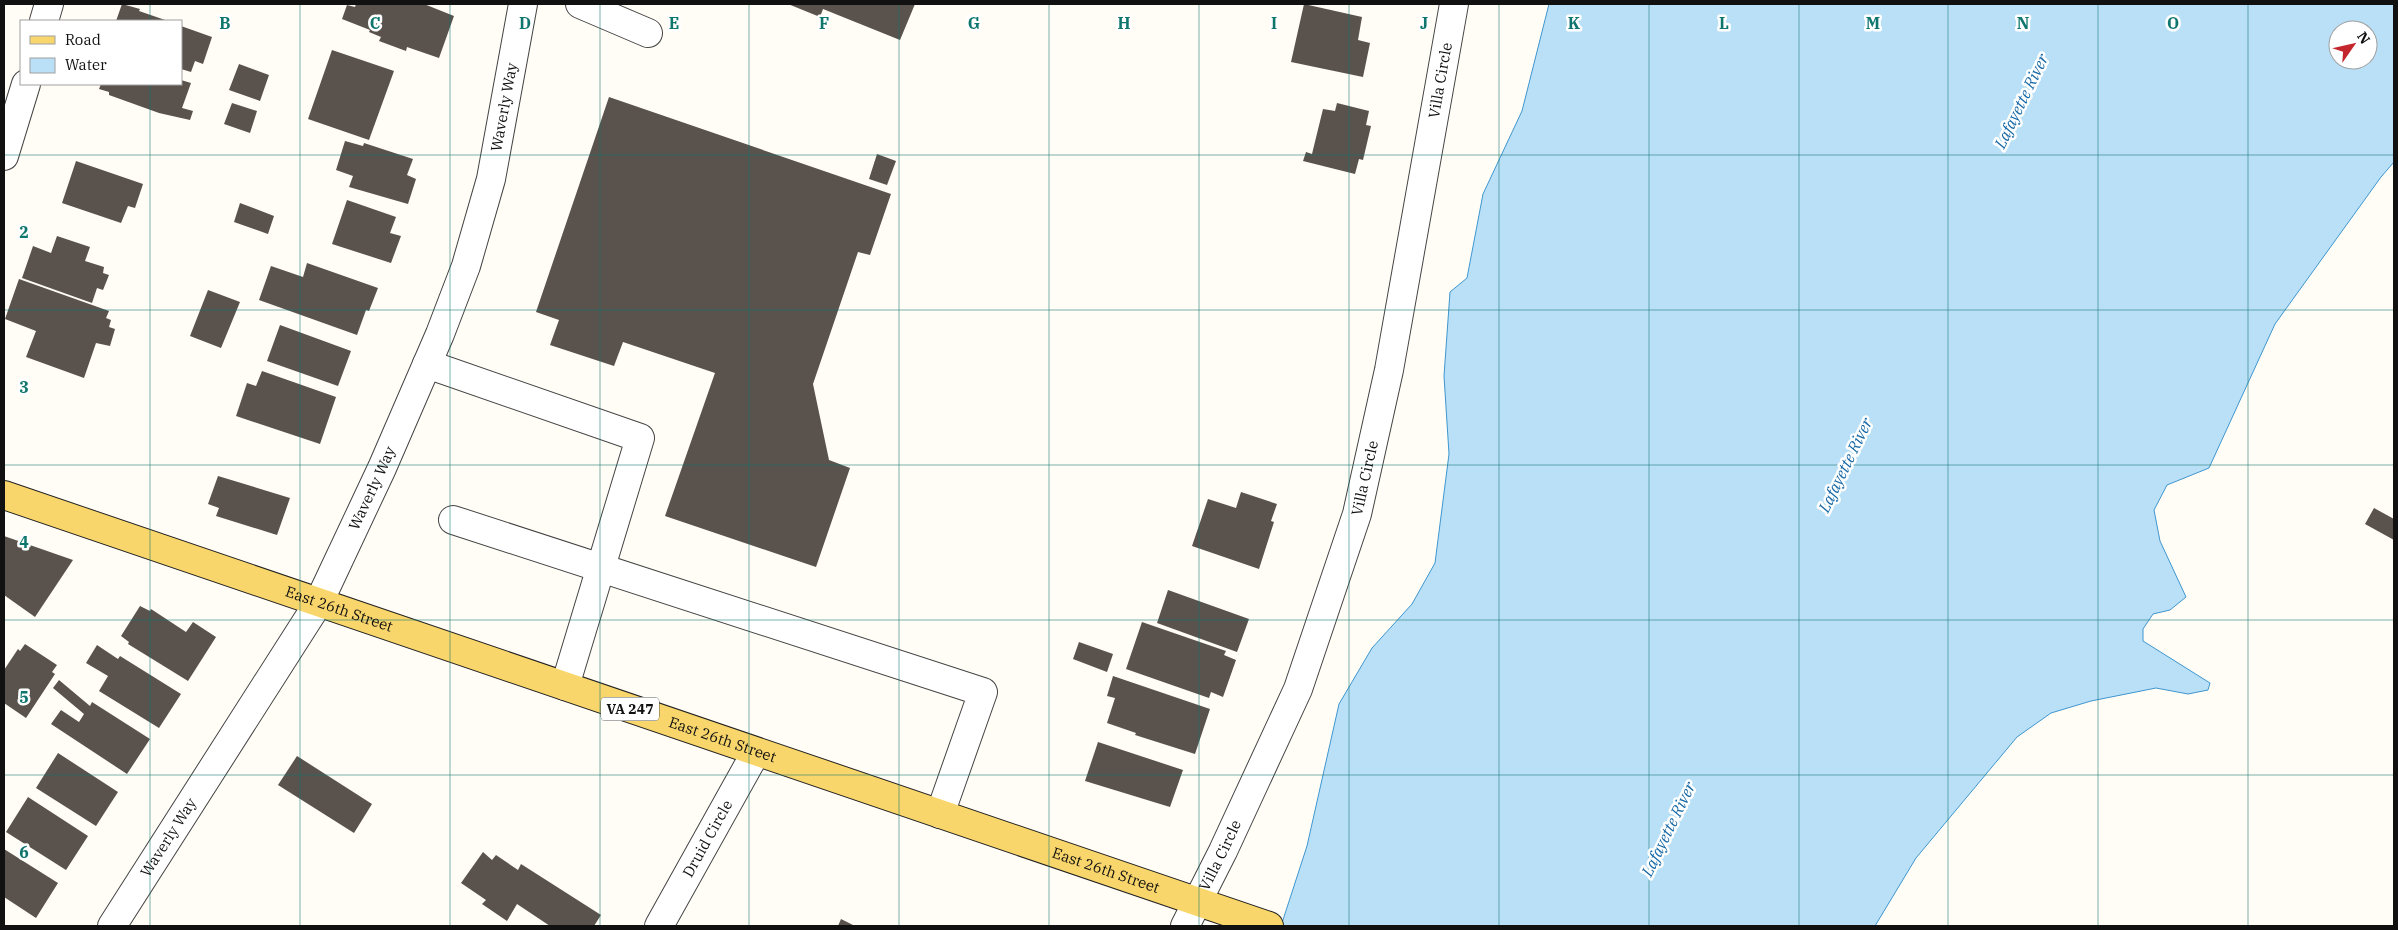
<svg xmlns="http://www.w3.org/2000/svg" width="2398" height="930" font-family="'IBM Plex Serif',serif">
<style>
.water{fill:#b9e0f7;stroke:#3f96cf;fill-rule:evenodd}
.building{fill:#5a524d}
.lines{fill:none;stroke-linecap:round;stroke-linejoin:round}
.minor-casing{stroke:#444;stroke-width:30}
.major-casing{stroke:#222;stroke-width:30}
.minor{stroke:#fff;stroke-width:28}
.major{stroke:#f9d66b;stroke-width:28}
.grid{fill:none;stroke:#0f766e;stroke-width:1;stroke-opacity:0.55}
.labels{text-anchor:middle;stroke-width:5;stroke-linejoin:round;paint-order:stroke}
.shield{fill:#fff;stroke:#585858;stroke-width:1}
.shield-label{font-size:14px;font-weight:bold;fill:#111}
.street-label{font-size:15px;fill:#111;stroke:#fff}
.water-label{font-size:16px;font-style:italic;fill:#1768a6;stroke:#fff}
.grid-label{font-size:16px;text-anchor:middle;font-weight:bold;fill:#0f766e;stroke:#fff;stroke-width:5;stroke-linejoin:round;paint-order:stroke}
</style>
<rect width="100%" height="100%" fill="#fffdf5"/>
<path class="water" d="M1549 4H2394V162L2381 177 2275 324 2209 468 2167 485 2154 510 2160 541 2186 597 2170 610 2153 614 2143 629V641L2210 683 2208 690 2188 694 2156 688 2091 701 2051 713 2017 737 1916 858 1875 926H1281L1307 846 1339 704 1372 648 1412 604 1435 563 1449 454 1444 376 1450 292 1467 278 1483 194 1522 111ZM2338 30H2368V60H2338Z"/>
<path class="building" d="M122 4 140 9 139 11 168 21H116Z
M356 4H424L454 16 439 58 407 47 406 51 379 41 381 37 369 32 370 30 342 19 347 5 355 7Z
M788 4H915L900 40 823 9 820 17Z
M1304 4 1362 17 1358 40 1370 43 1363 77 1291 62Z
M181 26 212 37 203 64 195 61 191 72 181 69Z
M332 50 394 71 369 140 308 119Z
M239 64 269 75 260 101 229 90Z
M181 80 191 83 182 108 193 111 190 120 159 113 109 95V92L99 89 101 84H181Z
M609 97 891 194 870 255 858 252 813 384 829 460 850 468 816 567 665 516 715 373 623 342 614 366 550 345 559 320 536 312Z
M232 103 257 111 250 133 224 124Z
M1337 103 1369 111 1366 125 1371 126 1363 160 1359 159 1355 174 1303 161 1306 152 1312 154 1323 109 1335 111Z
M345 141 363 146 364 143 413 159 407 175 416 179 408 204 349 187 353 176 336 170Z
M877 154 896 161 887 185 869 179Z
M76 161 143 184 135 208 128 206 121 223 62 203Z
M347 200 396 217 390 233 401 236 391 263 332 244Z
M240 203 274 216 268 234 234 222Z
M57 236 90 247 85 261 104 267 103 273 109 275 103 290 97 288 92 303 22 278 33 246 51 253Z
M307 263 378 288 369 311 366 310 357 335 259 300 271 266 303 277Z
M19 279 109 311 106 318 111 320 109 327 115 329 110 346 96 343 84 378 26 357 36 331 5 319Z
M208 290 240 302 221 348 190 336Z
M280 325 351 351 338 386 267 361Z
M262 371 336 397 320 444 236 416 247 383 256 386Z
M218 476 290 498 277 535 216 516 219 508 208 504Z
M1241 492 1277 504 1271 521 1274 522 1259 569 1192 546 1208 499 1236 508Z
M2374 508 2394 519V540L2365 524Z
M4 536 73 560 35 617 4 595Z
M1168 590 1249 619 1237 652 1157 623Z
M140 606 150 611 151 609 186 632 193 622 216 637 188 681 128 644 129 642 121 636Z
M1142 622 1226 651 1224 655 1236 660 1223 697 1211 692 1209 698 1126 669Z
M1079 642 1113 654 1107 672 1073 659Z
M25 644 57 665 52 672 55 674 26 718 4 703V670L18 649 20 651Z
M97 645 118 659 120 656 181 694 159 728 99 691 108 676 86 663Z
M1113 676 1210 709 1195 754 1135 735 1136 733 1107 723 1115 698 1107 696Z
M59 680 90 706 92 702 150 739 127 774 51 724 61 710 79 722 84 714 53 688Z
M1098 742 1183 770 1170 807 1085 781Z
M58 753 118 792 96 826 36 788Z
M297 756 372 804 354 833 278 785Z
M28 797 88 836 66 870 6 832Z
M4 849 58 883 36 918 4 897Z
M483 852 492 860 496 855 518 870 521 864 601 915 594 926H550L517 904 507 921 482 904 486 900 461 883Z
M841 919 855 926H838Z"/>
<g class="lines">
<g class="minor-casing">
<g id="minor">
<path d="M580 4 648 33"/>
<path d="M44 21 49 4"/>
<path d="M4 156 26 84"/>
<path d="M427 364 640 438 565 686"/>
<path d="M453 520 983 692 940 814"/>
<path id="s1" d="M112 926 319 602 382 468 440 334 466 266 491 179 523 4"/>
<path id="s2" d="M659 926 756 752"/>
<path id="s3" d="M1185 926 1223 851 1298 689 1357 514 1389 370 1454 4"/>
</g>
</g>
<g class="major-casing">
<g id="major">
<path id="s4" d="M4 495 1269 926"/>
</g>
</g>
<use href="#minor" class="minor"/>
<use href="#major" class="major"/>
</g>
<path class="grid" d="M150 4V21M300 4V926M450 4V926M600 4V926M749 4V926M899 4V926M1049 4V926M1199 4V926M1349 4V926M1499 4V926M1649 4V926M1799 4V926M1948 4V926M2098 4V926M2248 4V926M150 84V926M4 155H2394M4 310H2394M4 465H2394M4 620H2394M4 775H2394"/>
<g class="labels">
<rect class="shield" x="601" y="697.5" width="58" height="23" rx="4"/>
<g class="shield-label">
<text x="630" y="714">VA 247</text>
</g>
<g class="street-label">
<text dy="5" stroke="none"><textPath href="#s3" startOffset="889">Villa Circle</textPath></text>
<text dy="5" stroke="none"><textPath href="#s1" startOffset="915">Waverly Way</textPath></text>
<text dy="5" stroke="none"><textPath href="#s3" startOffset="484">Villa Circle</textPath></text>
<text dy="5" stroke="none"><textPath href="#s1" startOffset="510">Waverly Way</textPath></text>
<text dy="5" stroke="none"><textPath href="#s4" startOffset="354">East 26th Street</textPath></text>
<text dy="5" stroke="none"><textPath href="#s4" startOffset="759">East 26th Street</textPath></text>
<text dy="5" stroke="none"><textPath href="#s1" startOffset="105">Waverly Way</textPath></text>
<text dy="5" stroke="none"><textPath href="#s2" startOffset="100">Druid Circle</textPath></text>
<text dy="5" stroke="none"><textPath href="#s3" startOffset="79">Villa Circle</textPath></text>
<text dy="5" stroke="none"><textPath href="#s4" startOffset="1164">East 26th Street</textPath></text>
</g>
<g class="water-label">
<text transform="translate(2021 101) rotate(-64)" y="6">Lafayette River</text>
<text transform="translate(1845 465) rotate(-64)" y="6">Lafayette River</text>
<text transform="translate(1668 829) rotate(-64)" y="6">Lafayette River</text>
</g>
</g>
<g class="grid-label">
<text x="225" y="29">B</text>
<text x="375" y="29">C</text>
<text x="525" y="29">D</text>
<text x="674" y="29">E</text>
<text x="824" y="29">F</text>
<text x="974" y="29">G</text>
<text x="1124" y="29">H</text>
<text x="1274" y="29">I</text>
<text x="1424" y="29">J</text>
<text x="1574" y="29">K</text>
<text x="1724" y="29">L</text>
<text x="1873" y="29">M</text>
<text x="2023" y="29">N</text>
<text x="2173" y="29">O</text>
<text x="24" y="238">2</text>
<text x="24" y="393">3</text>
<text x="24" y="548">4</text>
<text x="24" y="703">5</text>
<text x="24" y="858">6</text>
</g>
<rect width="2398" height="930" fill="none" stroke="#111111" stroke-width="10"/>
<rect x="20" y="20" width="162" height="65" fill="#ffffff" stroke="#a0a0a0"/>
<rect x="30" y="36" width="25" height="8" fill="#f9d66b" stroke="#a0a0a0"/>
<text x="65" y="45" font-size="15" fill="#111111">Road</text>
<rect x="30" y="58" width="25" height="15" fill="#b9e0f7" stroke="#a0a0a0"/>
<text x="65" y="70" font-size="15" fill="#111111">Water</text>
<g transform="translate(2353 45) rotate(56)"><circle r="24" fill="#ffffff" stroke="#a0a0a0"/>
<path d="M0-4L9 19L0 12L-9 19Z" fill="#c4262e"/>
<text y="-8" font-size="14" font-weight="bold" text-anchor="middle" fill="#111111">N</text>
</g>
</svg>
